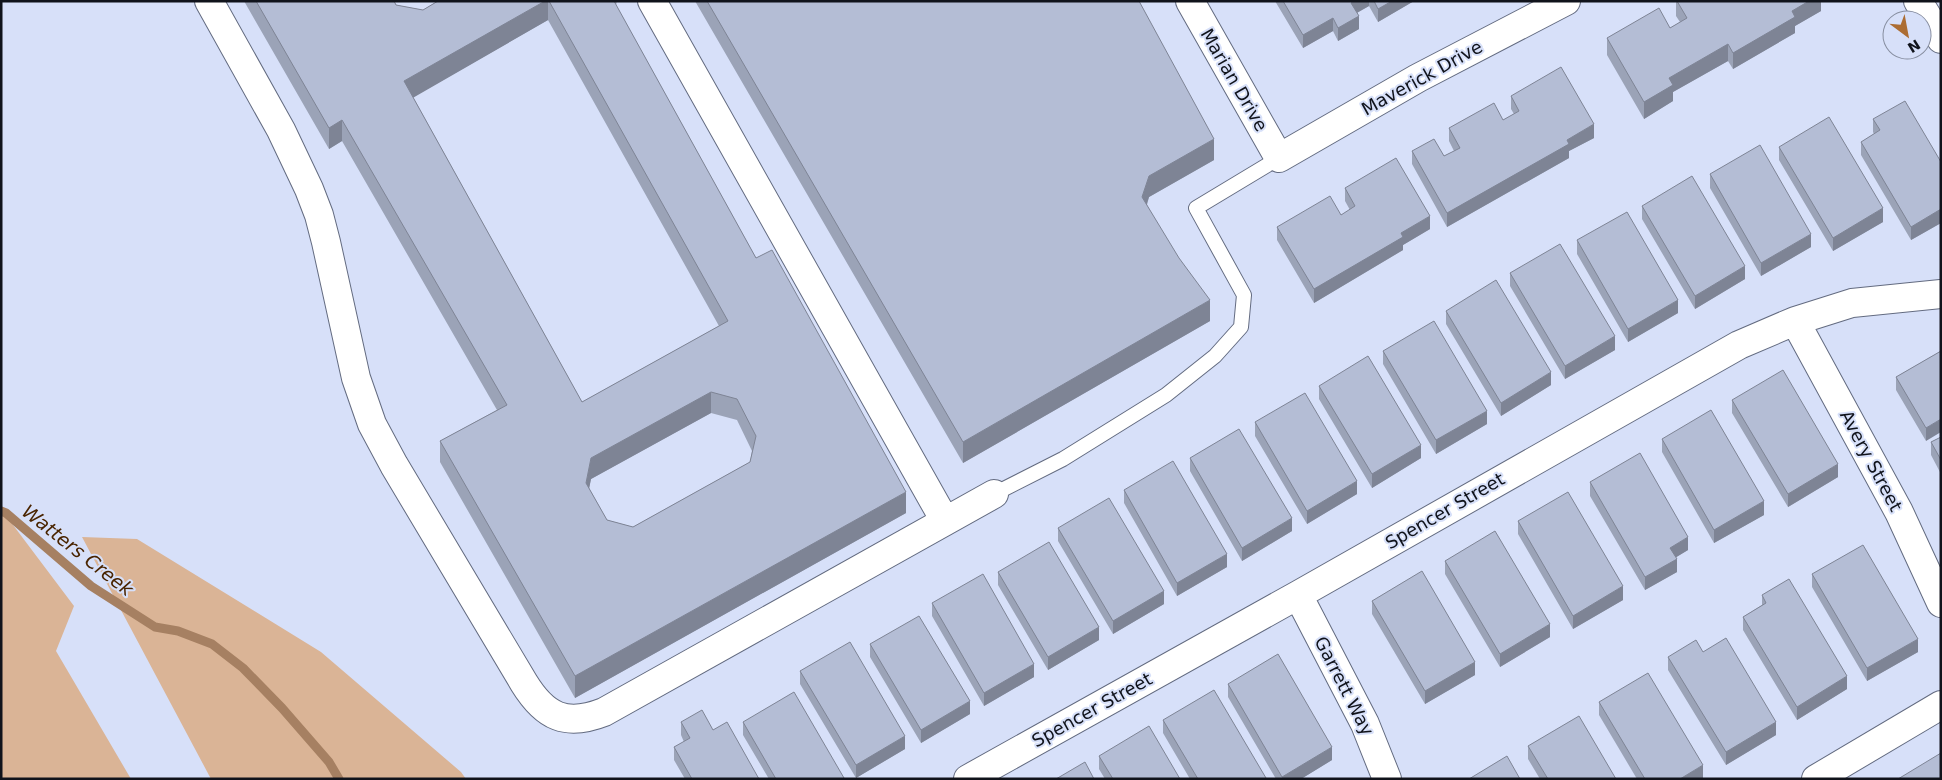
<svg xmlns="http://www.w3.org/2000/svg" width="1942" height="780" font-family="'DejaVu Sans',sans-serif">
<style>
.green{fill:#dab496}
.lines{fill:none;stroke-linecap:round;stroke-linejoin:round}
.stream{stroke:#a68062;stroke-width:9}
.service-casing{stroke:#636b80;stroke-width:16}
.minor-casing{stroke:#636b80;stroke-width:30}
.tertiary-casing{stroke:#636b80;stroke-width:30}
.service{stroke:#fff;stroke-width:14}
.minor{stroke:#fff;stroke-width:28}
.tertiary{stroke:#fff;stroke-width:28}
.wall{fill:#9ba3b7;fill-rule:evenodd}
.shaded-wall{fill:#7e8495}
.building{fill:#b4bdd5;stroke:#7e8495;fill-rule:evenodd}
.labels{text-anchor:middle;stroke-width:4;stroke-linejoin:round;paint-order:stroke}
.street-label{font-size:18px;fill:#10131b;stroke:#d7e0f9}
.water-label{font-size:19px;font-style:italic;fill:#492400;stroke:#d7e0f9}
</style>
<rect width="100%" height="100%" fill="#d7e0f9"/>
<path class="green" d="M1 509 74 606 56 651 131 779H1Z
M82 537 137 539 321 652 461 772 466 779H211Z"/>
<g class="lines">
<path class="stream" d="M1 511 6 513 91 586 155 627 178 631 212 644 243 668 282 708 329 762 339 779"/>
<g class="service-casing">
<path id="service" d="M994 494 1063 459 1166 395 1215 356 1241 327 1244 295 1196 208 1279 158"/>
</g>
<g class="minor-casing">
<path id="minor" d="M209 1 281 130 309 189 319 215 326 242 356 378 372 424 394 465 524 683C545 717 566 727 604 712L994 494
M652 1 945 521
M1190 1 1279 158 1418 78 1566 1
M1795 321 1899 512 1941 603
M1298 595 1365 724 1387 779
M968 779 1298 595 1739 345 1795 321 1852 303 1941 294
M1816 779 1941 705"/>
</g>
<g class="tertiary-casing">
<path id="tertiary" d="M1918 1 1941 39"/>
</g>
<use href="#service" class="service"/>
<use href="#minor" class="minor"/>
<use href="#tertiary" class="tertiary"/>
</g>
<path class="wall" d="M244 1H394L396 5 423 10 438 1H617L616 5 756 258 906 513 575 698 440 462V441L497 410 342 141 329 149ZM548 20 719 326 582 402 413 97ZM711 413 737 420 752 451 750 462 633 527 607 520 589 488 591 479Z
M695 1H1139L1214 160 1149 197 1147 205 1210 321 963 463Z
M1275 1H1414L1378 22 1369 6 1357 13 1359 29 1338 41 1333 31 1303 48Z
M1676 1H1821V11L1795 26V33L1733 69 1728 61 1673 92V101L1644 119 1607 55V38L1670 28 1680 22 1676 16Z
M1511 96 1594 138 1569 151V158L1447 227 1412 164V151L1444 156 1454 151 1449 141V128L1503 120 1514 114 1511 109Z
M1873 119 1941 162V223L1911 240 1861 155V142L1874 134 1873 132Z
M1779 147 1883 222 1833 251 1779 160Z
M1710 174 1811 247 1761 276 1710 188Z
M1345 188 1430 229 1403 245V250L1314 303 1277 240V227L1341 215 1350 210 1345 201Z
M1642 206 1745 279 1695 309 1642 219Z
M1577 240 1678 313 1628 342 1577 254Z
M1510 273 1615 350 1565 379 1510 286Z
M1446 311 1551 385 1501 416 1446 324Z
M1383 351 1487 424 1436 454 1383 364Z
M1941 351 1926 441 1896 390V377Z
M1319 386 1421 458 1372 488 1319 399Z
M1732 400 1838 477 1788 507 1732 413Z
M1255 422 1357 494 1307 524 1255 436Z
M1941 437V474L1931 455V442Z
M1662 439 1764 515 1714 543 1662 452Z
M1190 458 1292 531 1242 561 1190 471Z
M1590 482 1688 550 1676 557 1677 572 1645 590 1590 496Z
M1124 490 1227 567 1177 596 1124 503Z
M1518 521 1623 600 1573 629 1518 534Z
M1058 528 1164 604 1113 634 1058 541Z
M1445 561 1550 637 1500 667 1445 574Z
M998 572 1099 640 1048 670 998 585Z
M1812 574 1918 652 1867 681 1812 587Z
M1762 595 1847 689 1797 720 1743 630V617L1762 605Z
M1372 601 1475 675 1425 704 1372 614Z
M932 603 1034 677 984 706 932 616Z
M870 644 970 714 921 743 870 657Z
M1668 657 1776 735 1726 765 1668 670Z
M800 671 905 749 856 778 800 684Z
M1228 684 1332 760 1301 779H1276L1228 697Z
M1599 702 1703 778 1637 779 1599 715Z
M1163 720 1266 779H1190L1163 733Z
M681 722 713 730 759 779H685L674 760V747L684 742 681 735Z
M743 722 844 779H769L743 735Z
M1528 746 1616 779H1540L1528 759Z
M1099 756 1180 779H1105L1099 769Z"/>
<path class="shaded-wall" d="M545 1H548V20L404 103V81Z
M1354 1H1369V6L1351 16V3Z
M1392 1H1414L1378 22V9Z
M1809 1H1821V11L1795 26V33L1733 69V53L1792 11Z
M1359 16V29L1338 41V28Z
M1333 18V31L1303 48V35Z
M1728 44V61L1673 92V101L1644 119V102L1669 78Z
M342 120V141L329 149V128Z
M1594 124V138L1569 151V158L1447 227V213L1567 140Z
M1214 139V160L1149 197 1142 218V197L1149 176Z
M1883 208V222L1833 251V238Z
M1941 209V223L1911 240V227Z
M1430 216V229L1403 245V250L1314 303V289L1401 233Z
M1811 234V247L1761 276V263Z
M1745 266V279L1695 309V296Z
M1210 300V321L963 463V442Z
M1678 300V313L1628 342V329Z
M1615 336V350L1565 379V366Z
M1551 372V385L1501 416V403Z
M711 392V413L591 479 586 504V483L591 458Z
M1487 411V424L1436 454V440Z
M1941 419V432L1926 441V428Z
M1421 445V458L1372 488V474Z
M1838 464V477L1788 507V494Z
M1357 481V494L1307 524V511Z
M906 492V513L575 698V676Z
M1764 501V515L1714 543V530Z
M1292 518V531L1242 561V548Z
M1688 537V550L1670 561V548Z
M1227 554V567L1177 596V583Z
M1677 559V572L1645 590V577Z
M1623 586V600L1573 629V616Z
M1164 591V604L1113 634V621Z
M1550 624V637L1500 667V654Z
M1099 627V640L1048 670V657Z
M1918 639V652L1867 681V668Z
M1475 662V675L1425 704V691Z
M1034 664V677L984 706V693Z
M1847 676V689L1797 720V707Z
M970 701V714L921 743V730Z
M1776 722V735L1726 765V752Z
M905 736V749L856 778V765Z
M1332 747V760L1301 779H1282V777Z
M1703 765V778L1680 779Z"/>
<path class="building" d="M256 1H394L396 5 423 10 438 1H545L404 81 582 402 728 321 549 1H614L756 258 772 250 906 492 575 676 440 441 507 405 342 120 329 128ZM711 392 737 399 756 436 750 462 633 527 607 520 586 483 591 458Z
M707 1H1139L1214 139 1149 176 1142 197 1179 258 1210 300 963 442Z
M1283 1H1354L1351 3 1359 16 1338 28 1333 18 1303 35Z
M1374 1H1392L1378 9Z
M1677 1H1809L1792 11 1795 17 1733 53 1728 44 1669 78 1673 85 1644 102 1607 38 1659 8 1670 28 1687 18Z
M1561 67 1594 124 1567 140 1569 144 1447 213 1412 151 1434 139 1444 156 1460 148 1449 128 1494 103 1503 120 1519 111 1511 96Z
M1905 101 1941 162V209L1911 227 1861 142 1880 130 1873 119Z
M1829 117 1883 208 1833 238 1779 147Z
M1760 145 1811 234 1761 263 1710 174Z
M1396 158 1430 216 1401 233 1403 237 1314 289 1277 227 1330 196 1341 215 1355 206 1345 188Z
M1692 176 1745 266 1695 296 1642 206Z
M1627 212 1678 300 1628 329 1577 240Z
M1560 244 1615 336 1565 366 1510 273Z
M1496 280 1551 372 1501 403 1446 311Z
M1434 321 1487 411 1436 440 1383 351Z
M1941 351V419L1926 428 1896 377Z
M1368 356 1421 445 1372 474 1319 386Z
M1783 370 1838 464 1788 494 1732 400Z
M1305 393 1357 481 1307 511 1255 422Z
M1711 410 1764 501 1714 530 1662 439Z
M1239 429 1292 518 1242 548 1190 458Z
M1941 437V460L1931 442Z
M1640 453 1688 537 1670 548 1677 559 1645 577 1590 482Z
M1173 461 1227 554 1177 583 1124 490Z
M1568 492 1623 586 1573 616 1518 521Z
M1109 498 1164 591 1113 621 1058 528Z
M1495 531 1550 624 1500 654 1445 561Z
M1049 542 1099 627 1048 657 998 572Z
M1863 545 1918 639 1867 668 1812 574Z
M1422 571 1475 662 1425 691 1372 601Z
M983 574 1034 664 984 693 932 603Z
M1789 579 1847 676 1797 707 1743 617 1766 603 1762 595Z
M919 616 970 701 921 730 870 644Z
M1726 638 1776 722 1726 752 1668 657 1696 640 1703 652Z
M850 642 905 736 856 765 800 671Z
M1278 654 1332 747 1282 777 1228 684Z
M1648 673 1703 765 1680 779H1645L1599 702Z
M1214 690 1266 778 1265 779H1198L1163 720Z
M794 692 844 778 842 779H776L743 722Z
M702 710 713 730 727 722 759 779H692L674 747 690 738 681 722Z
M1579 716 1616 779H1548L1528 746Z
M1149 726 1180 779H1113L1099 756Z
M1941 753V779H1898Z
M1507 756 1520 779H1469Z
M1085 762 1094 779H1056Z"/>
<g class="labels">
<g class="street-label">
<text transform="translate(1422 78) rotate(-29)" y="6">Maverick Drive</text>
<text transform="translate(1234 80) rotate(60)" y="6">Marian Drive</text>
<text transform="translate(1871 461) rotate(62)" y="6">Avery Street</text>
<text transform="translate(1445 511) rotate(-30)" y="6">Spencer Street</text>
<text transform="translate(1344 686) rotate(63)" y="6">Garrett Way</text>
<text transform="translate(1092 710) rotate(-29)" y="6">Spencer Street</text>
</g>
<g class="water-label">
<text transform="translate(78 550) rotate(38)" y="7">Watters Creek</text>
</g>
</g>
<rect width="1942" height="780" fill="none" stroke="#10131b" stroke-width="5"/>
<g transform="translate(1907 35) rotate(148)"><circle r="24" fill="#d7e0f9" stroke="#878ea0"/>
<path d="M0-4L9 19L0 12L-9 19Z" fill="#ac6d33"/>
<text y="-8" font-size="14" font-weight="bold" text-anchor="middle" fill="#10131b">N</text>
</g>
</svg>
